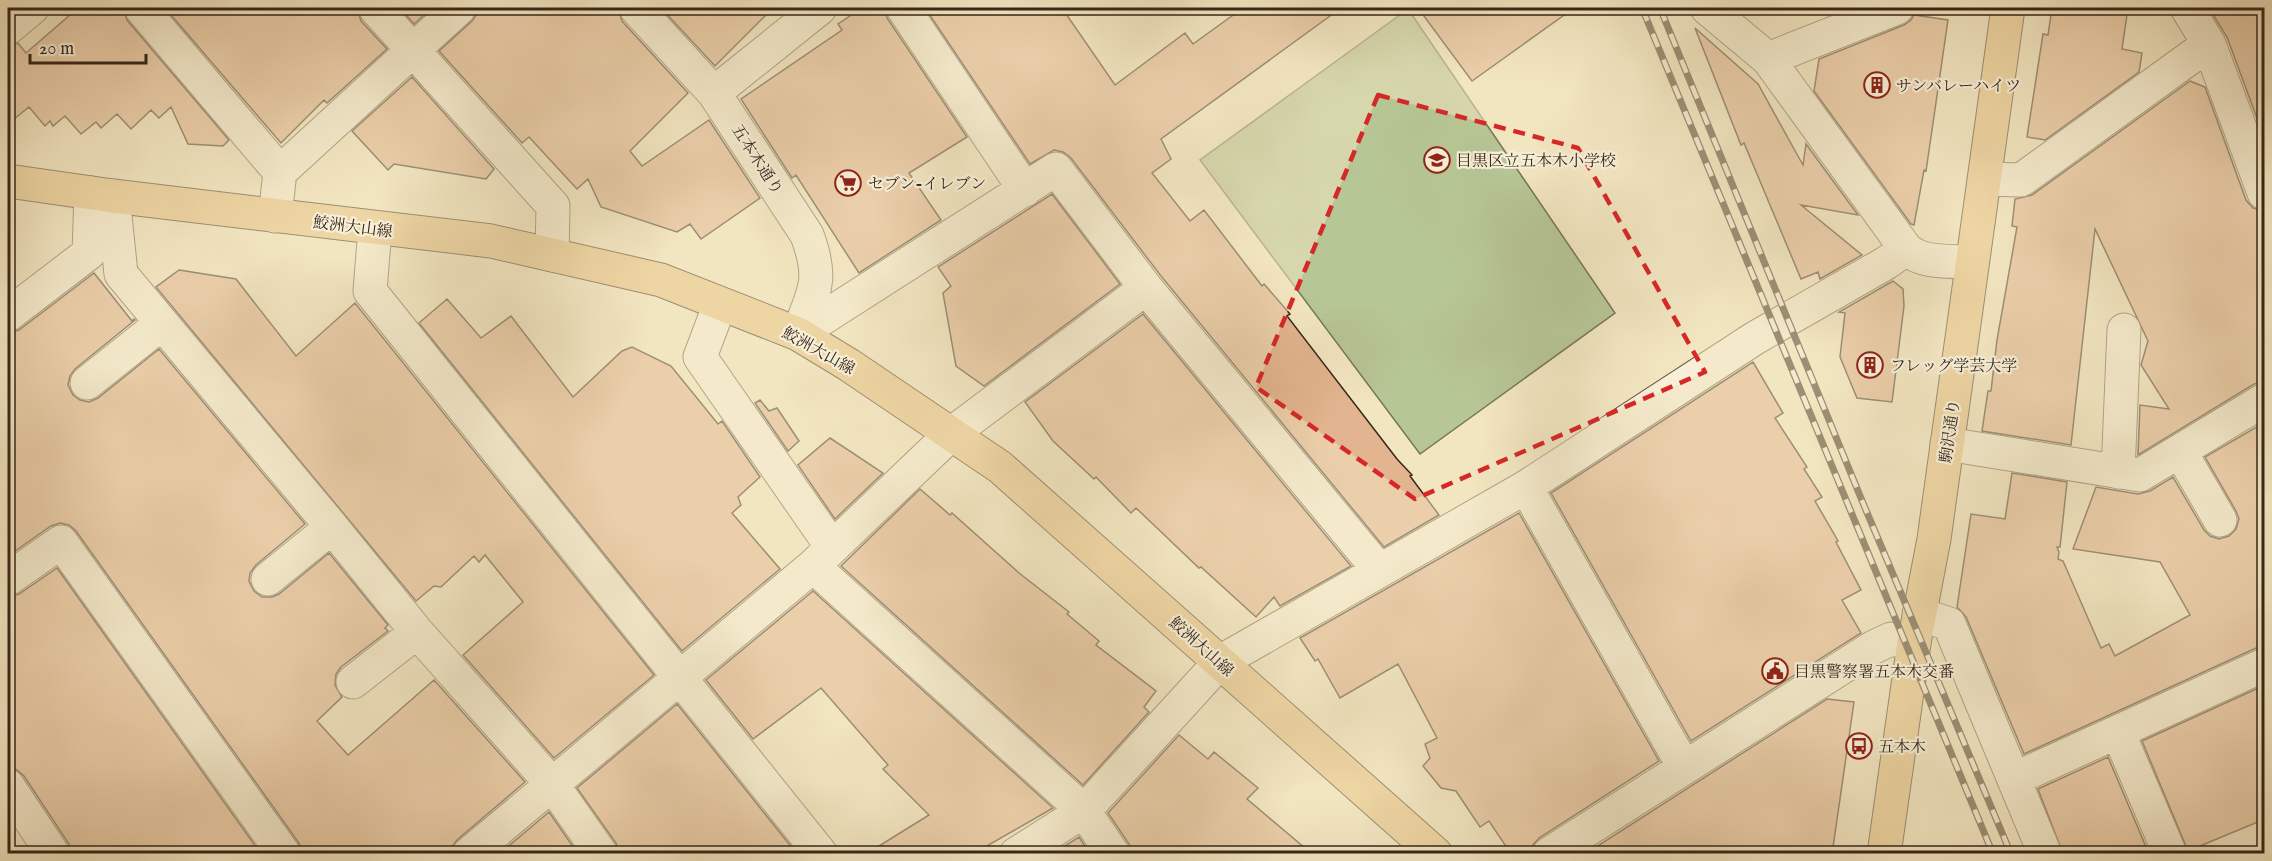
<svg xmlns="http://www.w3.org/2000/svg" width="2272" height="861" font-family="'IM FELL English','Noto Serif JP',serif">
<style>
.green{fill:#b7c695;stroke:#767658;stroke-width:1.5}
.building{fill:#e2b48f;stroke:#36261a;stroke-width:1.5}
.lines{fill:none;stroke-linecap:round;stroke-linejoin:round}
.minor-casing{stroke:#655644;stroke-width:35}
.major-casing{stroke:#36261a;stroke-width:35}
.minor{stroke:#f7efd7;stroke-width:33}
.major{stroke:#e9c380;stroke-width:33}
.rail-casing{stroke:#36261a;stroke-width:7}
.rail{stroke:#f7efd7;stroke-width:4.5;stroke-dasharray:14;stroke-linecap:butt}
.marked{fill:none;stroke:#d62828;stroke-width:4.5;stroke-dasharray:12 8;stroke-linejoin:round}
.labels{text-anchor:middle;stroke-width:4.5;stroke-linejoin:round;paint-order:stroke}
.poi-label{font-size:16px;fill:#36261a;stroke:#f7efd7;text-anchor:start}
.street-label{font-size:16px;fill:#36261a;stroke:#f7efd7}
</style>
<rect width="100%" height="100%" fill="#f2e6c1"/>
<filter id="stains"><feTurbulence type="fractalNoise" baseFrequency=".00333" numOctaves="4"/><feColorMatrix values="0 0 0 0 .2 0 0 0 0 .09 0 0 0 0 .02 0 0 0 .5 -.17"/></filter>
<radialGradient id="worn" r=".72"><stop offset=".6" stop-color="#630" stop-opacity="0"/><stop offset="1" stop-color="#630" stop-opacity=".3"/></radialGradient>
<path class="green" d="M1408 9 1615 313 1420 454 1200 160Z"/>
<path class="building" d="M78 8H123L127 20 229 140 223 146 188 144 171 107 159 118 151 110 131 129 117 114 101 128 96 122 81 134 65 116 53 126 50 121 45 126 29 107 8 124V46L18 43 26 53Z
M165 8H357L361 21 387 49 327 103 324 100 281 143Z
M400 8H432L414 24Z
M477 8H618L622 21 688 93 630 151 642 166 709 120 760 198 701 239 690 224 677 232 601 207 588 179 577 189 529 137 522 143 439 51 472 21 477 14Z
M661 8H773L715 66Z
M862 8H885L887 18 967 137 909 173 941 220 859 273 796 175 792 178 741 99 842 30 838 24Z
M925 8H1062L1115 85 1185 33 1193 44 1243 8H1341L1161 139 1171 159 1152 173 1190 221 1204 210 1262 286 1264 284 1290 314 1287 316 1397 459 1412 475 1410 476 1439 515 1384 547 1161 276 1071 158 1063 152 1054 150 1030 164Z
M1418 8H1574L1472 81Z
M2052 8H2128L2122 49 2142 53 2139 72 2045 140 2027 137 2043 34 2048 35Z
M2209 8H2265V140L2227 37Z
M1914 15 1948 20 1926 171 1924 170 1914 225 1911 224 1814 91 1819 59 1904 25 1911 20Z
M1695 28 1758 84 1803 165 1806 144 1858 215 1801 205 1862 255 1820 279 1818 272 1801 279 1744 143 1741 145Z
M412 77 494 169 486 179 394 164 388 170 352 131Z
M2190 81 2205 87 2246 200 2253 208 2265 211V381L2254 384 2138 455 2140 405 2169 409 2141 365 2148 341 2095 229 2071 445 1982 431 1988 391H1991L1997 340 2017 227 2012 226 2015 199 2032 195Z
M1052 194 1120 284 984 386 956 366 943 293 951 286 938 267Z
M179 270 236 279 296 356 355 303 654 675 554 758 463 655 523 602 485 555 479 562 474 556 441 587 434 586 416 601 156 287Z
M94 273 132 321 134 319 135 320 75 369 70 376 68 385 73 395 80 400 89 402 98 398 159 349 305 524 256 565 250 573 249 581 254 591 262 597H272L279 594 329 553 388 625 385 628 388 631 341 667 336 674 335 685 342 697 317 721 348 755 434 680 525 782 457 840 452 847 451 854H303L299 843 76 531 69 525 60 523 51 526 8 556V333L19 330Z
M1893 281 1903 289 1904 306 1892 402 1857 398 1840 357 1845 313 1839 312Z
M447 299 481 338 511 316 573 397 622 351 632 347 671 366 718 424 722 421 760 477 738 497 741 505 732 513 780 569 682 651 419 323Z
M1143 314 1351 566 1280 606 1274 597 1256 617 1201 567 1199 568 1136 508 1131 513 1096 477 1094 479 1053 441 1025 402Z
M1753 362 1783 413 1775 418 1807 467 1804 469 1822 497 1815 501 1838 541 1836 542 1861 590 1842 600 1861 633 1691 741 1551 493Z
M760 400 769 411 777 408 799 441 788 451 755 403Z
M2265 422V646L2256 648 2024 754 1966 617 1957 607 1971 514 2005 519 2012 473 2067 482 2060 547H2057L2059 552 2058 559 2063 561 2101 648 2109 644 2115 656 2190 615 2160 562 2073 549 2096 487 2138 494 2150 491 2173 477 2204 530 2210 536 2219 539 2229 536 2236 529 2239 519 2236 511 2205 457Z
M830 438 883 473 835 519 798 465Z
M920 489 950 515 952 513 1019 573 1069 612 1067 614 1099 641 1096 645 1156 691 1144 707 1149 712 1083 785 841 566Z
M1519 513 1659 761 1539 838 1533 845 1530 854H1511L1489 821 1480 827 1456 791 1441 788 1423 766 1430 758 1425 744 1437 738 1398 664 1340 698 1318 659 1315 661 1300 638Z
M57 568 261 854H72L69 844 24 776 17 770 8 767V597L19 594Z
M813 591 1053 808 973 854H866L929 815 883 769 888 765 821 688 753 739 706 680Z
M2265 685V819L2188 851 2142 741Z
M1827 699 1854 702 1832 854H1585Z
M677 704 797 854H620L616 843 577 788Z
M1179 735 1208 759 1214 752 1258 788 1247 799 1312 854H1132L1129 844 1108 813Z
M2108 757 2149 854H2063L2038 789Z
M549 812 578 854H499Z
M1079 837 1090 854H1052Z"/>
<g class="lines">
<g class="minor-casing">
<path id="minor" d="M141 8 280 172 275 216
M375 8 553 206 552 255
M636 8 714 93 807 235C824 281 814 291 798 334
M903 8 1025 190
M1707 8 1768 59 1897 8
M2187 8 2209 44 2264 193
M8 28 32 8
M1768 59 1906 249C1923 264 1950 261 1972 262
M714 93 820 8
M280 172 459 8
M1985 179 2021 180 2209 44
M113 196 121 274 332 527 417 632 552 784 601 854
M375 229 370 291 821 854
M720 304 700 357 832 547
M8 315 89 253 91 193
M798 334 1056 169 1146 288 1379 570
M87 383 161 324
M1947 444 2140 475 2264 400
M2180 451 2220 520
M2118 472 2124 330
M1526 487 1684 767
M813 566 1084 811 1113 854
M8 579 61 542 284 854
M268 579 332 527
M1919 614 1949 624 2045 854
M353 682 417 632
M2118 732 2170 854
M2014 779 2264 665
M8 786 53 854
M469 854 813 566 951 434 1146 288
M1016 854 1084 811 1220 662 1526 487 1755 338 1886 263 1906 249
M1549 854 1874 647 1891 639 1914 643"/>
</g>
<g class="major-casing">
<path id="major" d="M8 181 113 196 491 241 661 280 798 334 849 365 1000 467 1436 854
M1884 854 1914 643 1934 539 2008 8"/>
</g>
<use href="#minor" class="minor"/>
<use href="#major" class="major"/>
<g class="rail-casing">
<path id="rail" d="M1642 8 1993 854
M1660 8 1863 503 2011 854"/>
</g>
<use href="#rail" class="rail"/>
</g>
<path d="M0 0H2272V861H0ZM1378 95 1578 148 1705 372 1415 499 1256 387Z" fill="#f2e6c1" fill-opacity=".55" fill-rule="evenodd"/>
<path class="marked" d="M1378 95 1578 148 1705 372 1415 499 1256 387Z"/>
<defs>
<g id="building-ring" transform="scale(1.35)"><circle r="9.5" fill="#f7efd7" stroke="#8f2418" stroke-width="1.5"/><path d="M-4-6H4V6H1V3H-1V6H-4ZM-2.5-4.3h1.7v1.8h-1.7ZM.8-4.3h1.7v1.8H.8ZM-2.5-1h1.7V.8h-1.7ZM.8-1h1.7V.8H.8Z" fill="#8f2418"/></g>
<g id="school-ring" transform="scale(1.35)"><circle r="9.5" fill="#f7efd7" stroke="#8f2418" stroke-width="1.5"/><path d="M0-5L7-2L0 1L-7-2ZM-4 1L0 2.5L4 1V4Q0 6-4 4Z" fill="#8f2418"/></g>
<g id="supermarket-ring" transform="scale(1.35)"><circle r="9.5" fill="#f7efd7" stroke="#8f2418" stroke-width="1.5"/><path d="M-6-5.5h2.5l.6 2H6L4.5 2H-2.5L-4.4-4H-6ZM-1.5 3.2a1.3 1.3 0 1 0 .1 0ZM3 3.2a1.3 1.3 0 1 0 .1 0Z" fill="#8f2418"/></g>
<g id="civic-ring" transform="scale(1.35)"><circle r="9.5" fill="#f7efd7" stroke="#8f2418" stroke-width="1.5"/><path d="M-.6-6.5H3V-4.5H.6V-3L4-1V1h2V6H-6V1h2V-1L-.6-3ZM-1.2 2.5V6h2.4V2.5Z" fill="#8f2418"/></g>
<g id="bus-ring" transform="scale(1.35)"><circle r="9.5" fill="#f7efd7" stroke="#8f2418" stroke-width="1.5"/><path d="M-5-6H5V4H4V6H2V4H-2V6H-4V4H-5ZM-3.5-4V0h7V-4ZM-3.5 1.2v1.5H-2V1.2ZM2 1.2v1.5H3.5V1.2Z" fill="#8f2418"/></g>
</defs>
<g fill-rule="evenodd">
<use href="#building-ring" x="1877" y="85"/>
<use href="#school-ring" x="1437" y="160"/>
<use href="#supermarket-ring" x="848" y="183"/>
<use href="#building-ring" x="1870" y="365"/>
<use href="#civic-ring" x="1775" y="671"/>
<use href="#bus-ring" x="1859" y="746"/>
</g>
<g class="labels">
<g class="poi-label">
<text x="1896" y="91">サンバレーハイツ</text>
<text x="1456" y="166">目黒区立五本木小学校</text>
<text x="868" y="189">セブン-イレブン</text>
<text x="1890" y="371">フレッグ学芸大学</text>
<text x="1794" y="677">目黒警察署五本木交番</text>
<text x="1878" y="752">五本木</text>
</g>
<g class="street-label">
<text transform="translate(758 159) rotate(57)" y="6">五本木通り</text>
<text transform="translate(353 226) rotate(7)" y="6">鮫洲大山線</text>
<text transform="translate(819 350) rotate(29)" y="6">鮫洲大山線</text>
<text transform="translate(1949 431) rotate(-82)" y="6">駒沢通り</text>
<text transform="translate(1202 646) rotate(42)" y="6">鮫洲大山線</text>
</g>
</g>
<rect width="2272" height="861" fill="none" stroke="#f2e6c1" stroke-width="30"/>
<rect x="9" y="9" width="2254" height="843" fill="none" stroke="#36261a" stroke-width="3"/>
<rect x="15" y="15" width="2242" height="831" fill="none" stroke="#36261a" stroke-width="1.5"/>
<path d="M30 54v9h116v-9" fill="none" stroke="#36261a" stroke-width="3"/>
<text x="39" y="54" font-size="18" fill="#36261a" stroke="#f7efd7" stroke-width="4.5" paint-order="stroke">20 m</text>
<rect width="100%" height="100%" filter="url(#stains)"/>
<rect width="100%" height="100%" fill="url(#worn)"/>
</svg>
